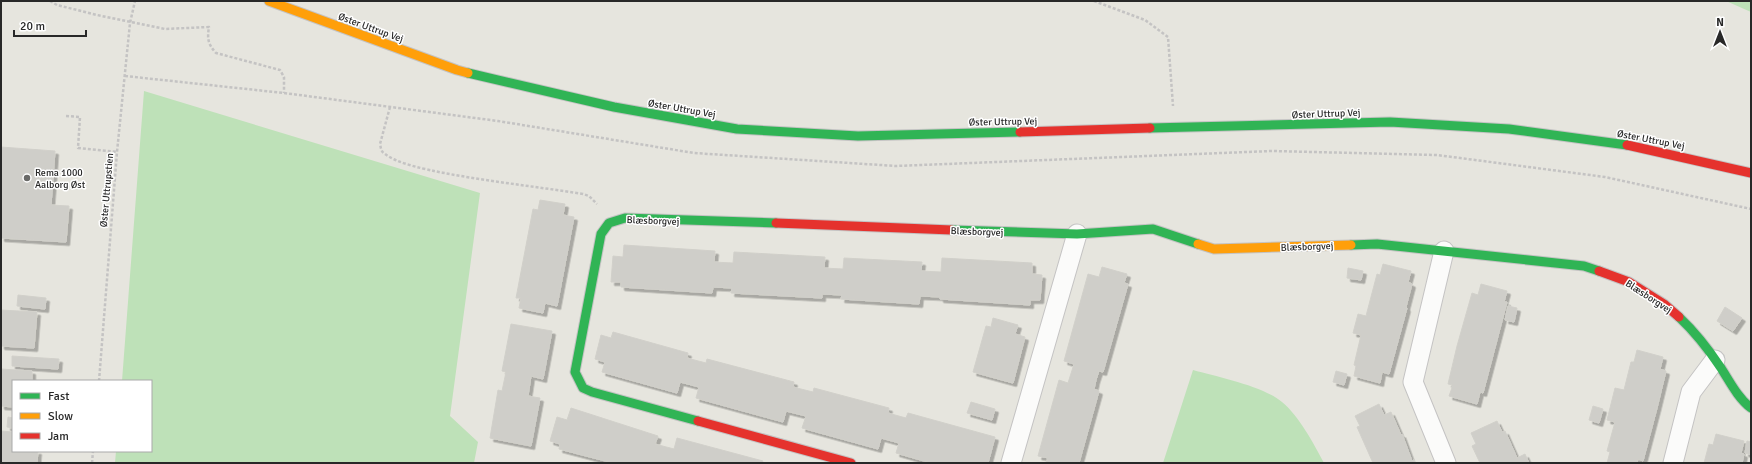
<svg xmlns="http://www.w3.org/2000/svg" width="1752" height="464" font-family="Signika,sans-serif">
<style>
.green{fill:#bee1b8}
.building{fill:#cfcec9;stroke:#d1d0ca;filter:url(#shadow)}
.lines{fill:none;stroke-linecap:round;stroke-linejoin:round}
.street-casing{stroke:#c4c3c3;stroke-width:21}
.fast-casing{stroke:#c4c3c3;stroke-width:11}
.slow-casing{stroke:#c4c3c3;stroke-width:11}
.jam-casing{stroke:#c4c3c3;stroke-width:11}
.path{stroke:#c4c3c3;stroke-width:2.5;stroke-dasharray:3 2;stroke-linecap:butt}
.street{stroke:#fbfbfa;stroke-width:19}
.fast{stroke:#30b455;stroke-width:9}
.slow{stroke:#ff9f0a;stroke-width:9}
.jam{stroke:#e5322d;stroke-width:9}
.poi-dot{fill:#6a6a68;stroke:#fff;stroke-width:1.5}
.labels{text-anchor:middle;stroke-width:3;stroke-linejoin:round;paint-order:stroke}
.street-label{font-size:10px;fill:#282828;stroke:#fff}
.poi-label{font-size:10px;fill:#282828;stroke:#fff;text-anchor:start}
</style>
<defs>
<filter id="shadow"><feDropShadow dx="3.5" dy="3.5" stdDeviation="0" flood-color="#0004"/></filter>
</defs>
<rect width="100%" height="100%" fill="#e6e5de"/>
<path class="green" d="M1726 1H1751V12Z
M144 91 480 193 450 416 478 442 474 463H115L116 451H151V381H122Z
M1193 370C1218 377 1263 386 1282 402 1299 416 1314 444 1324 463H1163Z"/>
<path class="building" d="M1 147 55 151 51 205 69 206 66 242 1 238Z
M540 200 565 204 563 215 574 217 557 306 545 303 543 313 519 308 521 298H516L533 209 538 210Z
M624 245 715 251 714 262 733 263 734 252 825 257 824 268 843 269 844 258 922 262 921 271 941 272 942 258 1032 263V274L1042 275 1040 300H1030V305L940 299V297L920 296 919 304 841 299 842 295 822 294V298L731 293 732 288 713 287 712 293 621 287V282H611L613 256 623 257Z
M1383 264 1411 271 1408 282 1412 284 1406 307 1407 308 1389 374 1382 372 1380 383 1354 376 1356 366 1354 365 1361 335 1353 333 1358 314 1366 316 1377 274 1380 275Z
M1102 267 1127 274 1124 283 1128 284 1103 372 1099 371 1096 380 1094 389 1099 391 1079 463H1046L1048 458 1038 456 1059 380 1068 383 1074 364 1064 361 1088 274 1099 277Z
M1348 268 1363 271 1361 280 1347 278Z
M1481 284 1507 291 1504 302H1507L1483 393 1480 392 1477 404 1449 396 1453 385 1448 384 1457 346 1472 293 1478 295Z
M18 295 46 298 45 309 17 306Z
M1508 306 1517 308 1514 322 1505 320Z
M1725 307 1742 318 1733 331 1717 321Z
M1 310 37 312 34 348 1 346Z
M993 318 1018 325 1015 334 1025 337 1013 383 973 372 986 326 991 327Z
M511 324 552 331 543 379 531 376 528 396 540 398 531 446 490 438 498 390 502 391 506 372 502 371Z
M613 332 688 353 687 358 706 363 707 359 794 382 793 387 813 392 814 388 889 408 888 413 906 418 908 413 995 437 988 463H931L896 453 899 443 881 438 878 449 802 428 806 416 786 411 783 422 696 398 699 387 680 382 677 393 602 372 605 362 595 359 601 335 611 338Z
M1637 350 1663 357 1660 369 1666 371 1657 408 1643 461 1638 459 1637 463H1607L1610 452 1607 451 1615 422 1607 420 1615 388 1624 390 1631 362H1634Z
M12 356 59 359 58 369 12 366Z
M1 369 32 371V381H13V407L1 406Z
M1336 371 1347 374 1344 385 1333 382Z
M971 402 995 409 992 420 967 413Z
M1379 404 1384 415 1391 412 1401 435 1402 434 1412 461 1414 460 1415 463H1373L1357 427 1360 426 1355 416Z
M1593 406 1603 409 1599 423 1589 420Z
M571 408 658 436 655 444 674 449 677 438 763 461 762 463H613L559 449 560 444 550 441 557 417 567 420Z
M8 417 13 418V428L7 427Z
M1497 421 1502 432 1505 431 1517 458 1525 454 1529 463H1480L1472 446 1476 444 1471 433Z
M1 431 13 432V451H38L37 463 1 462Z
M1716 434 1744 441 1741 453 1744 454 1742 463H1704L1709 444 1713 445Z
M1747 441 1751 442V455L1745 453Z"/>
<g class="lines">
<g class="street-casing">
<path id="street" d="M1444 251 1413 382 1446 463
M1011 463 1077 234
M1673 463 1691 392 1715 360"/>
</g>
<g class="fast-casing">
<path id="fast" d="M468 73 614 107 737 129 858 136 1020 132
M1150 128 1390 122 1509 129 1627 145
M952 230 1077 234 1153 229 1198 244
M1351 245 1377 244 1584 266 1599 271
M1679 317C1695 332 1709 350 1721 368 1730 382 1738 398 1751 408
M698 421 592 392 583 388 575 372 601 234 609 223 625 218 776 223"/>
</g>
<g class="slow-casing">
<path id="slow" d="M269 1 457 70 468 73
M1198 244 1214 249 1351 245"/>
</g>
<g class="jam-casing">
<path id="jam" d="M1020 132 1150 128
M1627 145 1751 173
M776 223 952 230
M1599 271 1629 282 1664 304 1679 317
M698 421 851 463"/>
</g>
<path class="path" d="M50 1 57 5 97 15 165 29 209 27C207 39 208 44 216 53L280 70 284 77V93
M1094 1 1145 20 1168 37 1173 106
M125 76 284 93 498 121 694 153 896 166 1272 151 1437 155 1605 177 1751 209
M390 107 380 144C381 148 381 152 385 154 397 163 420 168 434 171 483 181 533 186 583 194L589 196 597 204
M66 116 80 117 78 148 117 152
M99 381 117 152 130 23 135 1
M92 463 93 451"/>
<use href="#street" class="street"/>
<use href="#fast" class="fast"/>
<use href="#slow" class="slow"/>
<use href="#jam" class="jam"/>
</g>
<circle class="poi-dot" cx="27" cy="178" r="4"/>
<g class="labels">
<g class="street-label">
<text transform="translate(371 27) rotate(20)" y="4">Øster Uttrup Vej</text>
<text transform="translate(682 108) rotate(10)" y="4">Øster Uttrup Vej</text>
<text transform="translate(1326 113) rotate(-2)" y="4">Øster Uttrup Vej</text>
<text transform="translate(1003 121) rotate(-1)" y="4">Øster Uttrup Vej</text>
<text transform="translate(1651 139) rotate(11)" y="4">Øster Uttrup Vej</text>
<text transform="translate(106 190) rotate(-85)" y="4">Øster Uttrupstien</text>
<text transform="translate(653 220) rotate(2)" y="4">Blæsborgvej</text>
<text transform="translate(977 231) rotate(2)" y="4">Blæsborgvej</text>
<text transform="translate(1307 246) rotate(-2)" y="4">Blæsborgvej</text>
<text transform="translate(1649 296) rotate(33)" y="4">Blæsborgvej</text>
</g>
<g class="poi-label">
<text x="35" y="176">Rema 1000<tspan x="35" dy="12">Aalborg Øst</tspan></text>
</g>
</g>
<rect width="1752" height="464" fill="none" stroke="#282828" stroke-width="4"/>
<rect x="12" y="380" width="140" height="72" fill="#ffffff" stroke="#a9a9a9"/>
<rect x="20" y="393" width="20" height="6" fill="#30b455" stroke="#a9a9a9"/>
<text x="48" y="400" font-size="12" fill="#282828">Fast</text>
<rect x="20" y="413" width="20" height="6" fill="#ff9f0a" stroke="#a9a9a9"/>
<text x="48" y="420" font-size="12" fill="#282828">Slow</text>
<rect x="20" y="433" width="20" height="6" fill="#e5322d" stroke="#a9a9a9"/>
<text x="48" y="440" font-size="12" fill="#282828">Jam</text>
<g transform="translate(1720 32)" stroke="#ffffff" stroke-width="3" paint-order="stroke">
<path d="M0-3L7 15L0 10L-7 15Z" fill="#282828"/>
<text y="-6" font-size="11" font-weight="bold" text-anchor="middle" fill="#282828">N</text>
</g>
<path d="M14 30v6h72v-6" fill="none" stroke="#282828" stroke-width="2"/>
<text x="20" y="30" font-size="12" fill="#282828" stroke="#ffffff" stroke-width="3" paint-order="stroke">20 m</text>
</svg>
